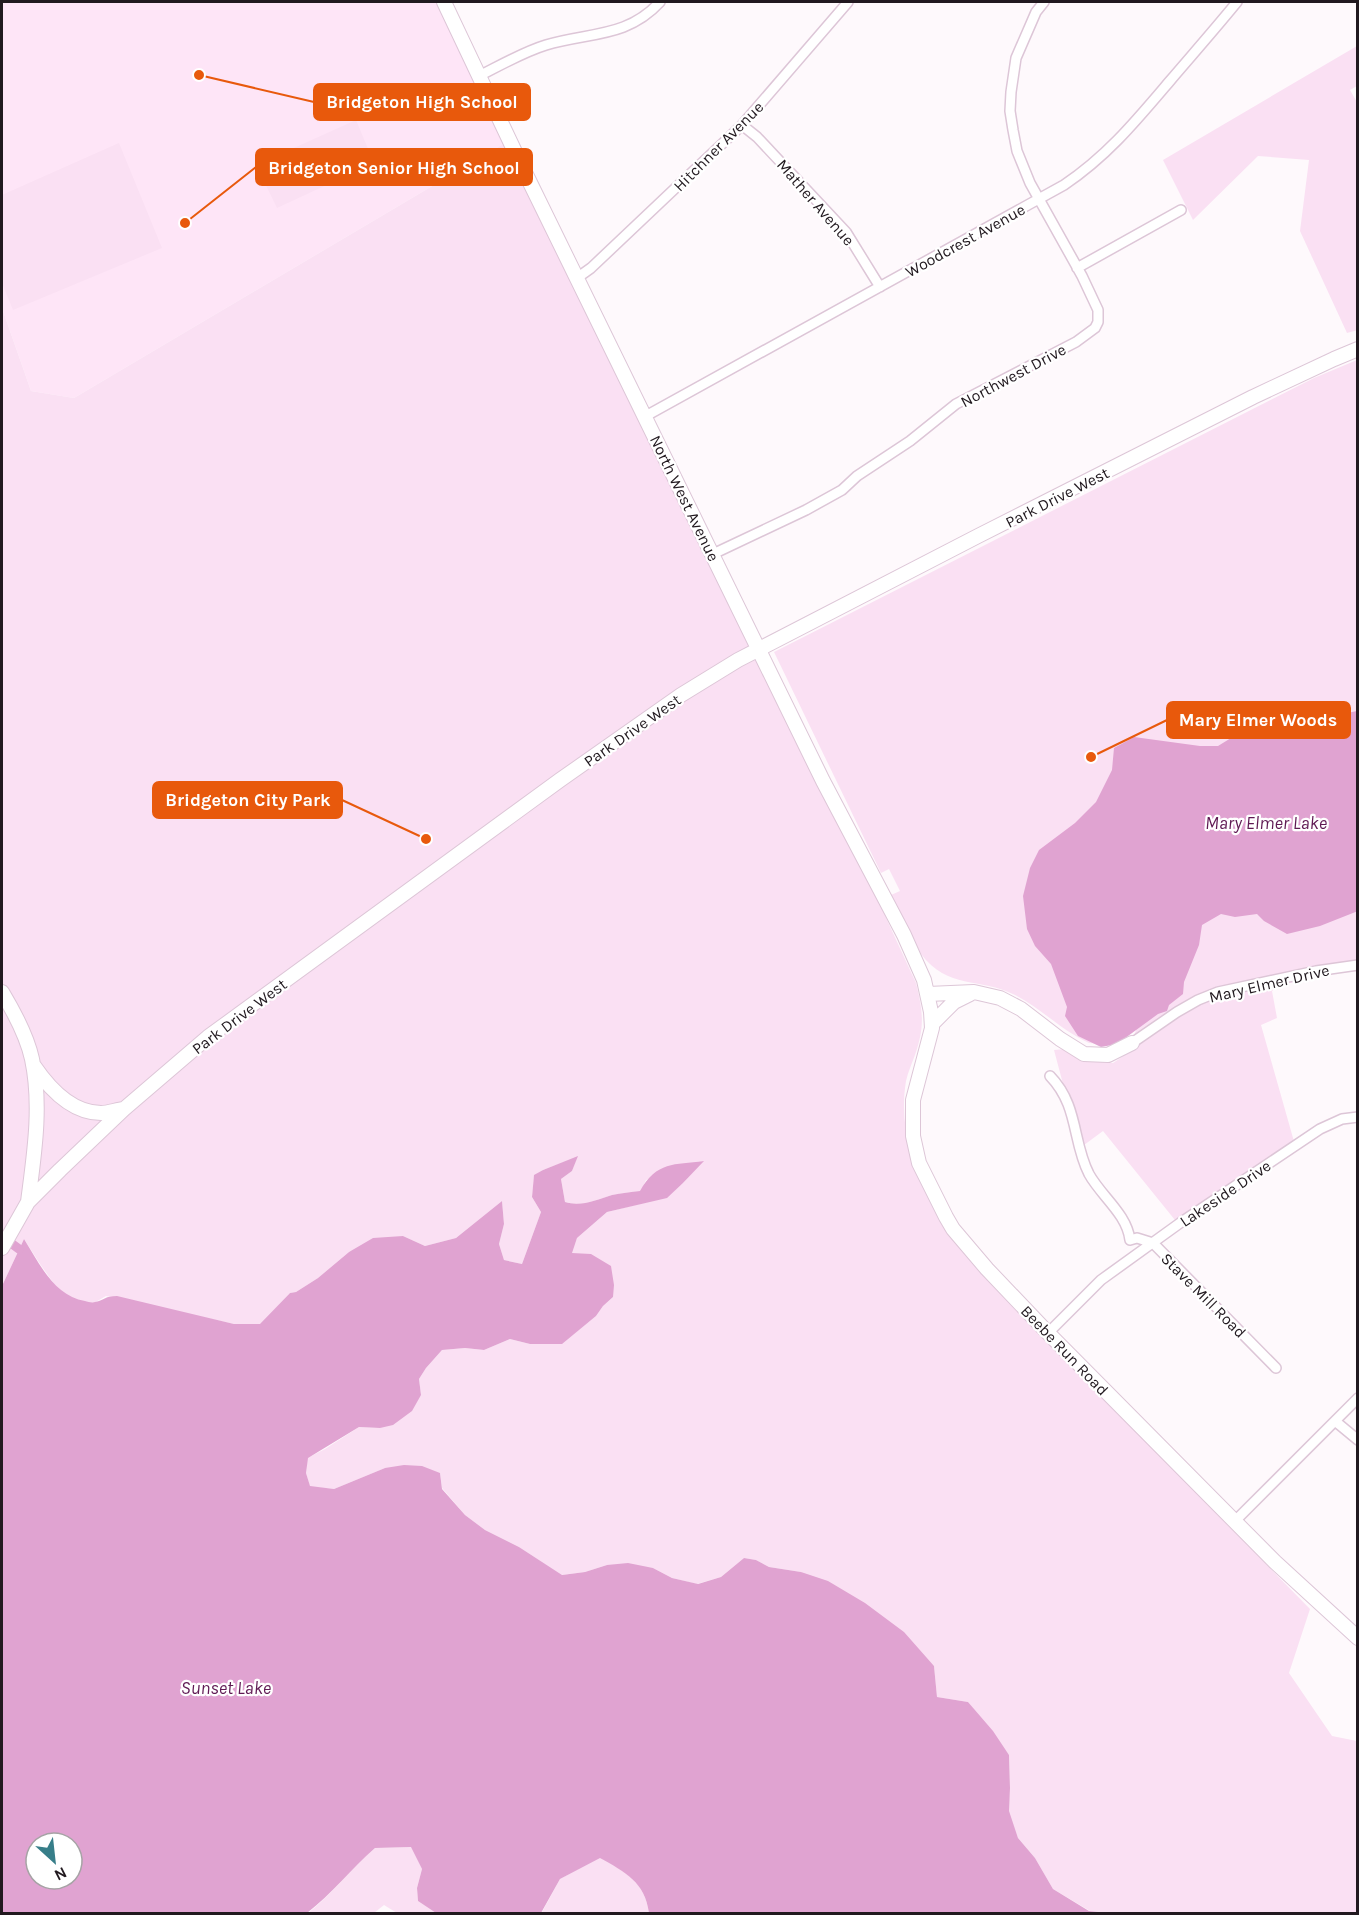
<svg xmlns="http://www.w3.org/2000/svg" width="1359" height="1915" font-family="Karla,sans-serif">
<style>
.built{fill:#fee5f7}
.green{fill:#fae0f3}
.water{fill:#e0a3d1;fill-rule:evenodd}
.lines{fill:none;stroke-linecap:round;stroke-linejoin:round}
.canal{stroke:#e0a3d1;stroke-width:9}
.street-casing{stroke:#ddc6d7;stroke-width:12}
.secondary-casing{stroke:#ddc6d7;stroke-width:16}
.street{stroke:#fff;stroke-width:9}
.secondary{stroke:#fff;stroke-width:14}
.labels{text-anchor:middle;stroke-width:4.5;stroke-linejoin:round;paint-order:stroke}
.street-label{font-size:16px;fill:#21191f;stroke:#fff}
.water-label{font-size:18px;font-style:italic;fill:#5f1953;stroke:#fff}
.leader{fill:none;stroke:#e8590c;stroke-width:2}
.callout-dot{fill:#e8590c;stroke:#fff;stroke-width:2}
.callout{fill:#e8590c;stroke:#e8590c;stroke-width:2}
.callout-label{font-size:18px;text-anchor:middle;font-weight:bold;fill:#fff}
</style>
<rect width="100%" height="100%" fill="#fef9fc"/>
<path class="built" d="M2 2H444L510 140 74 398 31 391 2 308Z"/>
<path class="green" d="M1357 46V86L1350 90 1358 104V330L1347 333 1300 231 1309 160 1258 156 1193 220 1163 160Z
M356 120 374 163 277 208 256 165Z
M510 140 823 781 916 983C923 1012 925 1026 915 1055 912 1063 908 1072 906 1081 899 1124 911 1161 930 1200 935 1210 940 1222 947 1232 956 1245 968 1258 979 1271L1310 1609 1289 1673 1332 1736 1357 1741V1913H1108L1090 1911 1053 1889 1035 1858 1018 1838 1008 1811 1010 1788 1009 1755 968 1702 937 1697 934 1666 801 1572 769 1567 756 1560 744 1558 721 1577 697 1584 672 1578 653 1568 607 1565 585 1572 561 1575 519 1547 485 1530 465 1515 442 1488 440 1473 385 1468 334 1489 310 1487 306 1473 307 1458 325 1449 359 1427 380 1428 421 1395 419 1379 426 1368 442 1350 465 1348 484 1350 510 1339 530 1344H561L596 1316 603 1306 613 1297 571 1253 577 1238 607 1212 667 1197 683 1183 703 1161 646 1180 641 1191C631 1192 621 1193 612 1195 596 1200 582 1207 565 1202L561 1179 572 1171 577 1157 543 1170 534 1176 532 1197 541 1212 522 1264 504 1260 499 1244 504 1224 502 1201 456 1238 425 1246 403 1236 349 1252 318 1278 296 1292 290 1293 261 1324H234L106 1296 94 1303 75 1300 57 1288 40 1264 24 1239 2 1286V308L31 391 74 398Z
M119 143 162 248 13 310 2 283V195Z
M1357 360V971L1328 974 1278 986 1272 991 1277 1018 1261 1025 1295 1145 1179 1225 1103 1131 1080 1148 1054 1050 1066 1049 1086 1061 1113 1063 1125 1055 1138 1026 1100 1044 1089 1043C1062 1031 1041 1008 1015 995 979 977 948 990 921 954L891 895 900 891 889 869 881 873 774 652 1314 378Z
M412 1847 422 1869 417 1888 418 1901 436 1913H397L384 1905 374 1913 307 1914C332 1894 351 1869 375 1848Z
M600 1857C625 1872 645 1882 649 1913L541 1914 560 1879Z"/>
<path class="water" d="M1288 703 1347 713 1357 711 1358 911 1320 926 1287 934 1264 921 1257 914 1235 917 1221 914 1202 925 1199 945 1184 982 1183 994 1169 1005 1167 1011 1158 1014 1117 1044 1101 1047 1078 1036 1065 1016 1067 1007 1051 964 1035 946 1027 929 1023 896 1030 868 1039 850 1075 823 1096 802 1112 770 1114 748 1134 737 1200 746H1218Z
M578 1156 572 1171 561 1179 565 1202C581 1207 596 1200 612 1195 621 1193 631 1192 640 1191 657 1161 674 1165 704 1161L683 1183 667 1198 607 1212 577 1238 572 1253 591 1254 611 1266 614 1285 613 1297 603 1306 596 1316 562 1344H530L510 1339 484 1350 465 1348 442 1350 426 1368 419 1379 421 1395 412 1411 393 1425 380 1428 359 1427 308 1458 306 1473 310 1486 334 1489 385 1468 404 1465 422 1466 440 1473 442 1489 465 1515 485 1530 519 1547 562 1575 585 1572 607 1565 628 1563 653 1568 672 1578 698 1584 721 1577 744 1558 756 1560 769 1567 801 1572 828 1581 865 1603 904 1632 934 1666 937 1697 968 1702 993 1731 1009 1755 1010 1788 1009 1811 1018 1838 1035 1858 1053 1889 1089 1911 1108 1913H649C645 1882 625 1872 600 1858L560 1879 541 1913H436L418 1901 417 1888 422 1869 411 1847 375 1848C351 1869 332 1894 307 1913H2V1286L24 1239C39 1263 54 1296 85 1301 88 1302 93 1303 95 1302 105 1300 105 1296 117 1296L234 1324H260L290 1293 296 1292 318 1278 349 1252 373 1238 403 1236 425 1246 456 1238 502 1201 504 1224 499 1244 504 1260 522 1264 541 1212 532 1197 534 1175 543 1170ZM36 1843H72V1879H36Z"/>
<g class="lines">
<path class="canal" d="M4 1238 19 1249"/>
<g class="street-casing">
<path id="street" d="M479 76C501 65 523 52 546 45 589 32 627 38 660 2
M742 125 757 137 846 232 880 287
M1077 268 1181 210
M577 278 591 268 742 125 848 2
M644 417 1064 185C1107 156 1135 122 1169 82 1192 55 1215 29 1237 2
M713 554 806 510 842 490 857 476 910 441 956 404 1076 342 1095 328 1098 322V310L1082 276 1030 183 1017 151 1013 130 1010 111 1011 92 1016 58 1036 12 1044 2
M1132 1043 1177 1012 1198 1000 1218 992 1316 971 1358 965
M1050 1076C1079 1106 1072 1141 1089 1174 1101 1196 1127 1214 1130 1240L1137 1238 1153 1243 1276 1368
M1048 1333 1101 1280 1180 1223 1320 1129 1342 1119 1358 1117
M1335 1421 1358 1440
M1234 1522 1358 1398"/>
</g>
<g class="secondary-casing">
<path id="secondary" d="M444 2 516 154 823 781 904 935 924 980 931 1012 932 1028 913 1100V1136L919 1163 946 1217 953 1229 987 1269 1048 1333 1275 1562 1358 1638
M2 992C14 1012 27 1036 32 1059 42 1106 34 1155 28 1202
M928 994 974 992 1000 998 1021 1009 1060 1039 1084 1054 1108 1055 1132 1043
M932 1024 954 1002 970 994
M34 1066C49 1088 71 1113 101 1113 108 1113 116 1110 124 1109
M2 1248 28 1202 60 1170 124 1109 208 1037 560 780 681 695 738 660 978 536 1253 397 1334 359 1358 349"/>
</g>
<use href="#street" class="street"/>
<use href="#secondary" class="secondary"/>
</g>
<g class="labels">
<g class="street-label">
<text transform="translate(718 146) rotate(-45)" y="6">Hitchner Avenue</text>
<text transform="translate(816 202) rotate(49)" y="6">Mather Avenue</text>
<text transform="translate(965 240) rotate(-29)" y="6">Woodcrest Avenue</text>
<text transform="translate(1013 375) rotate(-28)" y="6">Northwest Drive</text>
<text transform="translate(1057 497) rotate(-27)" y="6">Park Drive West</text>
<text transform="translate(685 498) rotate(64)" y="6">North West Avenue</text>
<text transform="translate(632 730) rotate(-35)" y="6">Park Drive West</text>
<text transform="translate(1269 983) rotate(-13)" y="6">Mary Elmer Drive</text>
<text transform="translate(239 1016) rotate(-37)" y="6">Park Drive West</text>
<text transform="translate(1225 1193) rotate(-34)" y="6">Lakeside Drive</text>
<text transform="translate(1204 1295) rotate(45)" y="6">Stave Mill Road</text>
<text transform="translate(1065 1350) rotate(46)" y="6">Beebe Run Road</text>
</g>
<g class="water-label">
<text x="1266" y="829">Mary Elmer Lake</text>
<text x="226" y="1694">Sunset Lake</text>
</g>
</g>
<path class="leader" d="M199 75L314 102M185 223L256 167M1091 757L1167 720M426 839L342 800"/>
<g class="callout-dot">
<circle cx="199" cy="75" r="6"/>
<circle cx="185" cy="223" r="6"/>
<circle cx="1091" cy="757" r="6"/>
<circle cx="426" cy="839" r="6"/>
</g>
<g class="callout">
<rect x="314" y="84" width="216" height="36" rx="6"/>
<rect x="256" y="149" width="276" height="36" rx="6"/>
<rect x="1167" y="702" width="183" height="36" rx="6"/>
<rect x="153" y="782" width="189" height="36" rx="6"/>
</g>
<g class="callout-label">
<text x="422" y="108">Bridgeton High School</text>
<text x="394" y="174">Bridgeton Senior High School</text>
<text x="1258" y="726">Mary Elmer Woods</text>
<text x="248" y="806">Bridgeton City Park</text>
</g>
<rect width="1359" height="1915" fill="none" stroke="#21191f" stroke-width="6"/>
<g transform="translate(54 1861) rotate(153)"><circle r="28" fill="#ffffff" stroke="#a6a3a5" stroke-width="1.5"/>
<path d="M0-4.5L10 22L0 15L-10 22Z" fill="#377e89"/>
<text y="-9" font-size="16" font-weight="bold" text-anchor="middle" fill="#21191f">N</text>
</g>
</svg>
